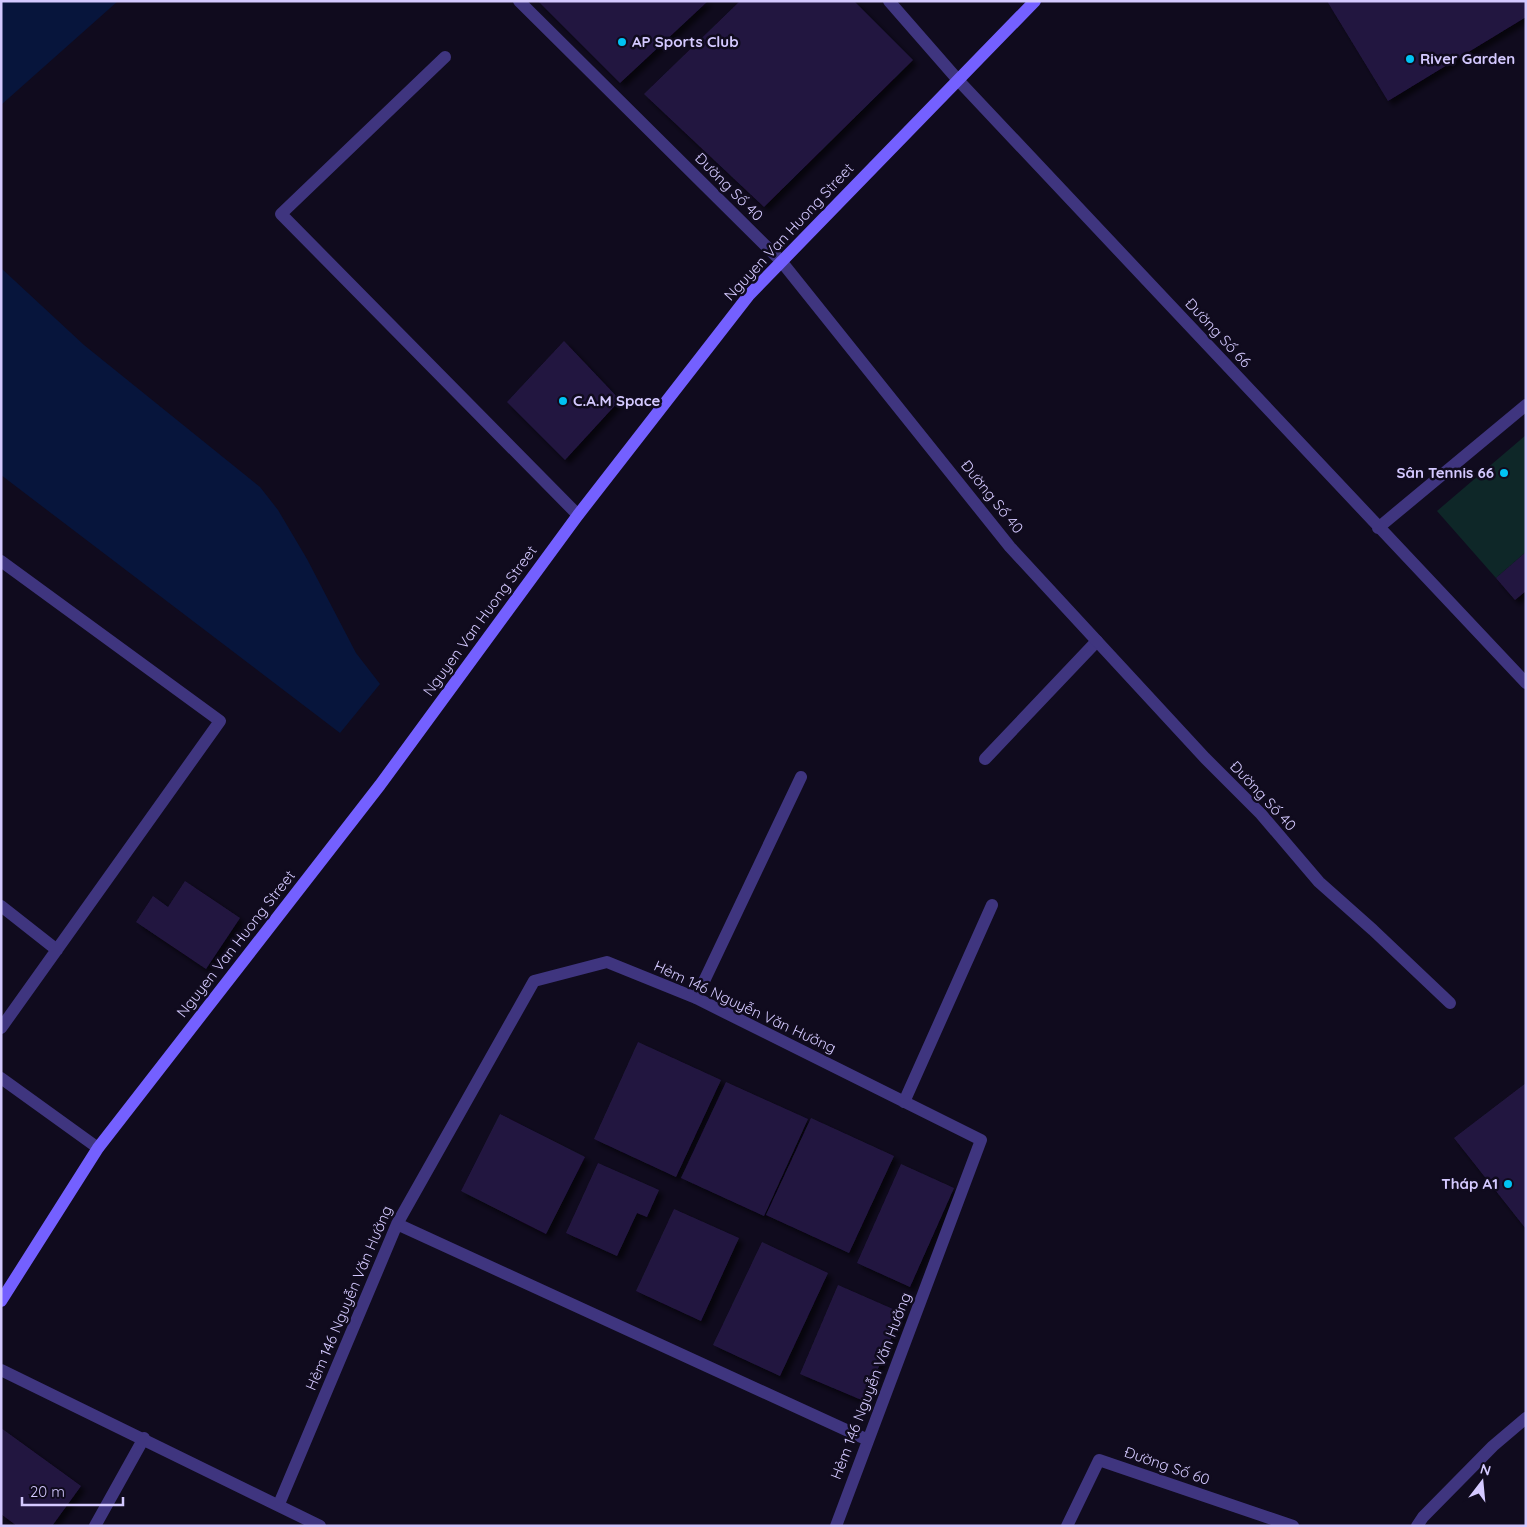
<svg xmlns="http://www.w3.org/2000/svg" width="1527" height="1527" font-family="Quicksand,sans-serif">
<style>
.green{fill:#0e2728}
.water{fill:#07153c}
.building{fill:#231740;filter:url(#shadow)}
.lines{fill:none;stroke-linecap:round;stroke-linejoin:round}
.service{stroke:#3f357f;stroke-width:12}
.minor{stroke:#3f357f;stroke-width:12}
.secondary{stroke:#7460ff;stroke-width:12}
.poi-dot{fill:#00c3f4;stroke:#100b1e;stroke-width:2}
.labels{text-anchor:middle;stroke-width:5;stroke-linejoin:round;paint-order:stroke}
.poi-label{font-size:15px;font-weight:bold;fill:#d4c9ff;stroke:#100b1e;text-anchor:start}
.street-label{font-size:15px;fill:#d4c9ff;stroke:#100b1e}
</style>
<defs>
<filter id="shadow"><feDropShadow dx="4.5" dy="4.5" stdDeviation="2.5" flood-color="#0009"/></filter>
</defs>
<rect width="100%" height="100%" fill="#100b1e"/>
<path class="green" d="M1526 435V552L1496 578 1437 511Z"/>
<path class="water" d="M1 1H118L1 105Z
M1 268 84 345 260 487 278 510 307 559 356 653 380 684 340 733 1 475Z"/>
<path class="building" d="M538 1H708L620 83Z
M740 1H854L913 60 764 207 644 94Z
M1327 1H1526V17L1388 101Z
M564 341 620 400 565 460 507 402Z
M1526 552V591L1515 600 1496 578Z
M185 881 240 918 206 969 136 922 153 896 168 907Z
M638 1042 721 1080 676 1177 594 1139Z
M726 1082 808 1119 764 1216 681 1178Z
M1526 1083V1229L1454 1138Z
M500 1114 585 1157 546 1234 461 1191Z
M811 1118 894 1156 849 1253 766 1215Z
M598 1163 659 1190 647 1217 637 1213 617 1256 566 1233Z
M901 1164 954 1188 910 1287 857 1263Z
M674 1209 739 1238 701 1321 636 1291Z
M762 1242 828 1273 780 1376 713 1345Z
M838 1285 902 1313 864 1401 800 1374Z
M1 1428 81 1486 52 1526H17L1 1514Z"/>
<g class="lines">
<path class="service" d="M985 759 1097 641"/>
<path class="minor" d="M519 1 781 261 1010 547 1205 758 1261 814 1319 882 1373 930 1450 1003
M889 1 958 80 1526 683
M445 57 281 214 578 515
M1378 528 1526 405
M1 561 220 721 1 1028
M1 906 57 950
M696 998 801 777
M1 1078 98 1148
M904 1102 992 905
M397 1224 868 1440
M1 1370 320 1526
M279 1504 397 1224 534 981 607 962 696 998 981 1140 836 1526
M95 1526 144 1438
M1067 1526 1099 1460 1293 1526
M1417 1526 1423 1517 1493 1446 1526 1418"/>
<path class="secondary" d="M1 1301 98 1148 380 785 578 515 749 295 1035 1"/>
</g>
<g class="poi-dot">
<circle cx="622" cy="42" r="5"/>
<circle cx="1410" cy="59" r="5"/>
<circle cx="563" cy="401" r="5"/>
<circle cx="1504" cy="473" r="5"/>
<circle cx="1508" cy="1184" r="5"/>
</g>
<g class="labels">
<g class="poi-label">
<text x="632" y="47">AP Sports Club</text>
<text x="1420" y="64">River Garden</text>
<text x="573" y="406">C.A.M Space</text>
<text x="1494" y="478" text-anchor="end">Sân Tennis 66</text>
<text x="1498" y="1189" text-anchor="end">Tháp A1</text>
</g>
<g class="street-label">
<text transform="translate(729 187) rotate(45)" y="5">Đường Số 40</text>
<text transform="translate(789 232) rotate(-47)" y="5">Nguyen Van Huong Street</text>
<text transform="translate(1218 333) rotate(47)" y="5">Đường Số 66</text>
<text transform="translate(992 497) rotate(51)" y="5">Đường Số 40</text>
<text transform="translate(480 621) rotate(-54)" y="5">Nguyen Van Huong Street</text>
<text transform="translate(1263 796) rotate(47)" y="5">Đường Số 40</text>
<text transform="translate(236 944) rotate(-52)" y="5">Nguyen Van Huong Street</text>
<text transform="translate(745 1007) rotate(25)" y="5">Hẻm 146 Nguyễn Văn Hưởng</text>
<text transform="translate(349 1298) rotate(-67)" y="5">Hẻm 146 Nguyễn Văn Hưởng</text>
<text transform="translate(871 1386) rotate(-69)" y="5">Hẻm 146 Nguyễn Văn Hưởng</text>
<text transform="translate(1167 1466) rotate(19)" y="5">Đường Số 60</text>
</g>
</g>
<rect width="1527" height="1527" fill="none" stroke="#d4c9ff" stroke-width="5"/>
<g transform="translate(1482 1482) rotate(16)" stroke="#100b1e" stroke-width="4" paint-order="stroke">
<path d="M0-4L9 19L0 12L-9 19Z" fill="#d4c9ff"/>
<text y="-8" font-size="14" font-weight="bold" text-anchor="middle" fill="#d4c9ff">N</text>
</g>
<path d="M22 1497v8h101v-8" fill="none" stroke="#d4c9ff" stroke-width="2.5"/>
<text x="30" y="1497" font-size="15" fill="#d4c9ff" stroke="#100b1e" stroke-width="4" paint-order="stroke">20 m</text>
</svg>
